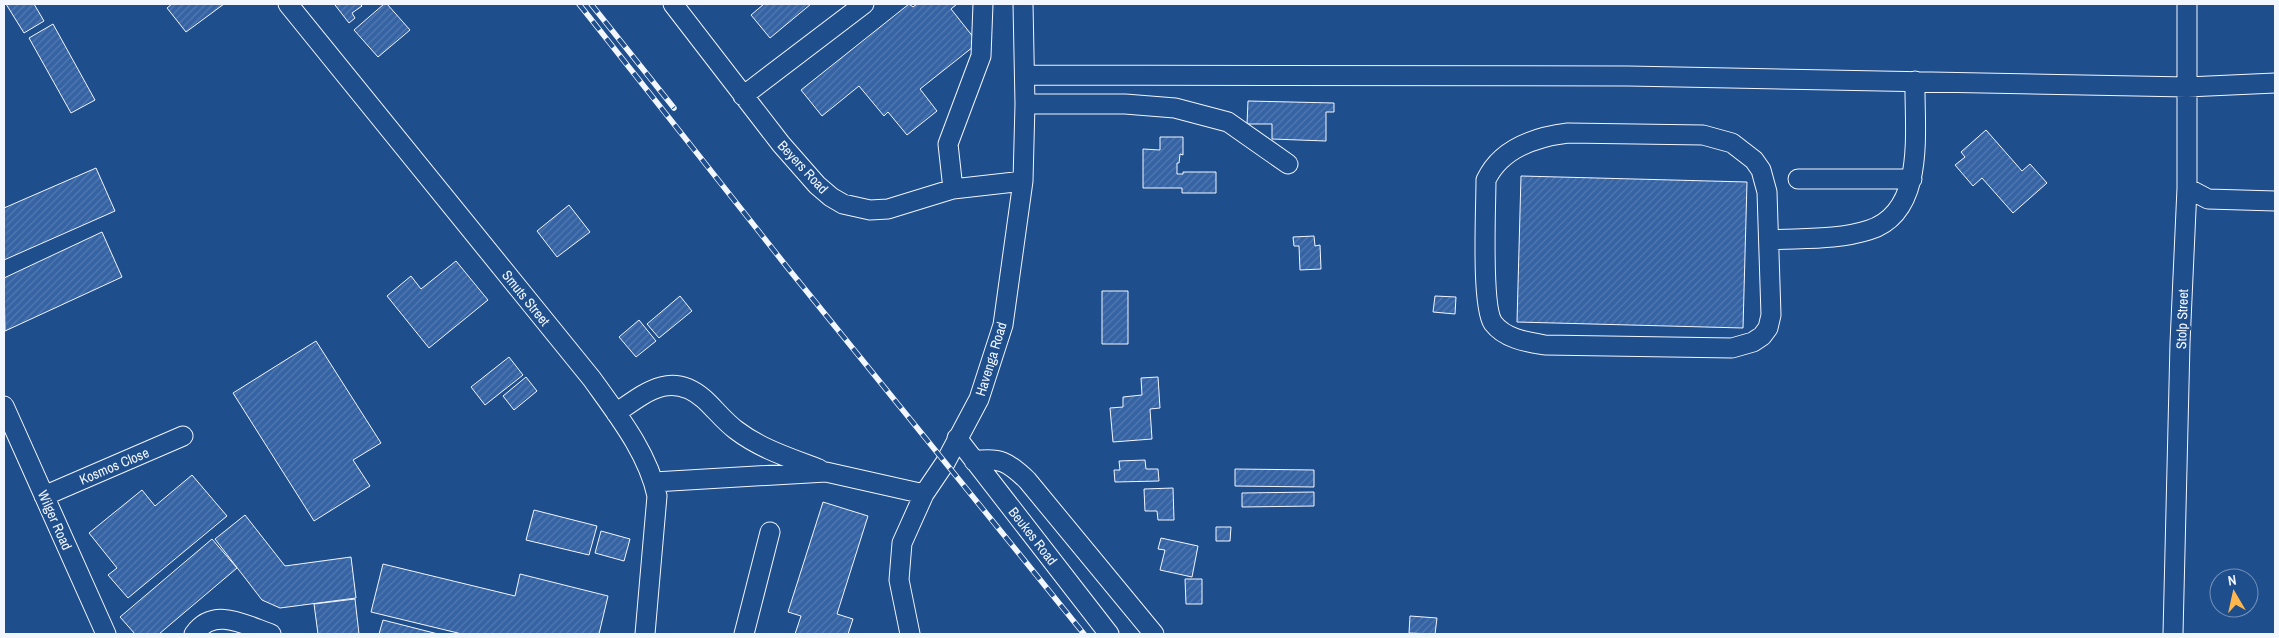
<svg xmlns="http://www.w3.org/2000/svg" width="2279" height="638" font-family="'Archivo Narrow',sans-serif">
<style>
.building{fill:url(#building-hatch);stroke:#f2f6ff}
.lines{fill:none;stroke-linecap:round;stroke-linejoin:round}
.minor-casing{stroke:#f2f6ff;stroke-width:21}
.minor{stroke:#1f4e8c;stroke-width:19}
.rail-casing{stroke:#f2f6ff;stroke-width:5.5}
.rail{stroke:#1f4e8c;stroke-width:4;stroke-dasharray:11;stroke-linecap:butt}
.labels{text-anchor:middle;stroke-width:4;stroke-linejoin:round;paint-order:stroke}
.street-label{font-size:14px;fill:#f2f6ff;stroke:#1f4e8c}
</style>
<defs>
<pattern id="building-hatch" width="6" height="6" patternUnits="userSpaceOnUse" patternTransform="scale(1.25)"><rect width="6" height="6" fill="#3563a3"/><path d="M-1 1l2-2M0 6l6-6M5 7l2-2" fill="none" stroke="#537ab1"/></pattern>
</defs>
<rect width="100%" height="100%" fill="#1f4e8c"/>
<path class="building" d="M6 4H34L44 21 24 33Z
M172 4H224L186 32 167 8Z
M337 4H360L362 6 352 13 355 18 349 23 335 5Z
M384 4H387L410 30 378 57 354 30Z
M764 4H811L770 38 751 15Z
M909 4 913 7 917 4H957L951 9 978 43 920 89 937 111 907 135 888 112 884 116 859 86 822 116 801 90Z
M53 24 95 100 71 113 29 38Z
M1248 101 1334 103V112H1326V141L1272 139V124H1247Z
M1986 130 2022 171 2030 164 2047 183 2013 213 1982 178 1973 186 1955 165 1965 157 1961 152Z
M1160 137H1183V155L1180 154 1179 163H1177V174H1183V172H1216V193H1182V188H1143V149L1160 150Z
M96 168 115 211 4 260V208Z
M1521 176 1747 182 1743 328 1517 322Z
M569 205 590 232 557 257 537 231Z
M102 232 122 277 5 331 4 278Z
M1314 236 1315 246 1320 245 1321 269 1300 270 1299 246H1294L1293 237Z
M456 261 488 300 429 348 387 296 411 276 421 289Z
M1102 291H1128V344H1102Z
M680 296 692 311 659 338 647 324Z
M1435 296 1456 297 1455 314 1433 312Z
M639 320 656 341 636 357 619 337Z
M316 341 381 443 353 460 370 486 314 521 233 393Z
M509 357 523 375 485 405 471 387Z
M526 377 537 391 514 410 503 396Z
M1158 377 1160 408 1150 409 1152 439 1113 442 1110 408 1123 407V397L1142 395 1141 378Z
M1145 460 1146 469H1158L1159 481 1115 482 1114 470H1120L1119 461Z
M1235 469 1314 470V487L1235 486Z
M192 475 227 516 128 598 108 575 117 568 89 533 142 490 155 506Z
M1173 488 1174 520H1158L1157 511H1145L1144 489Z
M1314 492V506L1242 507V493Z
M823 502 868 516 837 614 853 619 848 634H795L801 616 788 612Z
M534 510 597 526 589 555 526 540Z
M245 515 285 566 351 557 356 598 280 608 262 600 215 539Z
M1216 527H1231L1230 541H1216Z
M601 531 630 539 624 561 595 553Z
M1161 538 1198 546 1192 577 1160 570 1165 550 1158 549Z
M212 539 237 568 159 634H135L120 617Z
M383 564 515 596 520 574 608 596 599 634H462L371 612Z
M1185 579H1202V604H1186Z
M355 599 359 634H318L314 604Z
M1410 616 1437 618 1435 634 1409 633Z
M383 620 438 634H379Z"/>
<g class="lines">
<g class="minor-casing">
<path id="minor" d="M288 4 592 379C617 414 648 453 657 496L645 634
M673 4 781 144 817 185 831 197 843 204 870 210 888 209 953 189 1023 181
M1025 75 1628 76 2187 87 2275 83
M743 96 864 4
M1025 104H1125L1175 108 1228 122 1288 164
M1568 133 1703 135 1732 143 1754 160 1761 170 1767 192 1771 315 1768 328 1762 336 1753 342 1732 348 1545 345C1527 342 1505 339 1493 323 1481 305 1486 207 1486 180 1501 148 1535 137 1568 133Z
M1798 179H1912
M2187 188 2208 199 2275 201
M953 189 948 144 981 56 983 4
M1770 240C1803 238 1838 240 1869 230 1927 212 1914 128 1915 81
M4 406 106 634
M616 413C645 393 671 370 704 399 715 409 724 421 736 430 761 449 790 458 819 469
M957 438 1109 634
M974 461C1000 457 1008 462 1027 480L1154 634
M654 482 826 472 924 494
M44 496 183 436
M194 634C214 606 245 625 271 634
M744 634 770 532
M910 634 899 580 902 543 924 494 945 463 979 399 1003 325 1023 181 1025 104 1023 4
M2173 634 2180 343 2187 188V4"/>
</g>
<use href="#minor" class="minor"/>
<g class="rail-casing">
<path id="rail" d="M579 4 787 267 1084 634
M591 4 674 108"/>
</g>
<use href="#rail" class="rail"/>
</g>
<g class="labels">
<g class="street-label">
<text transform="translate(803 167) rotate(47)" y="5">Beyers Road</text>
<text transform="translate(526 298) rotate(51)" y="5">Smuts Street</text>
<text transform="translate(2182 319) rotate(-88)" y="5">Stolp Street</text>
<text transform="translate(991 359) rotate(-73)" y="5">Havenga Road</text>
<text transform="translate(114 466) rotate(-23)" y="5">Kosmos Close</text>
<text transform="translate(55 520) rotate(66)" y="5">Wilger Road</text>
<text transform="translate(1033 536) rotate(52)" y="5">Beukes Road</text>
</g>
</g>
<rect width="2279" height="638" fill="none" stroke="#f2f6ff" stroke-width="10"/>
<g transform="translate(2234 593) rotate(351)"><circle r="24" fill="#1f4e8c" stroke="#7391ba"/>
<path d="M0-4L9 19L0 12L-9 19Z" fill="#ffb74d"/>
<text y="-8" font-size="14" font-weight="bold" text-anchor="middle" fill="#f2f6ff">N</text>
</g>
</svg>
